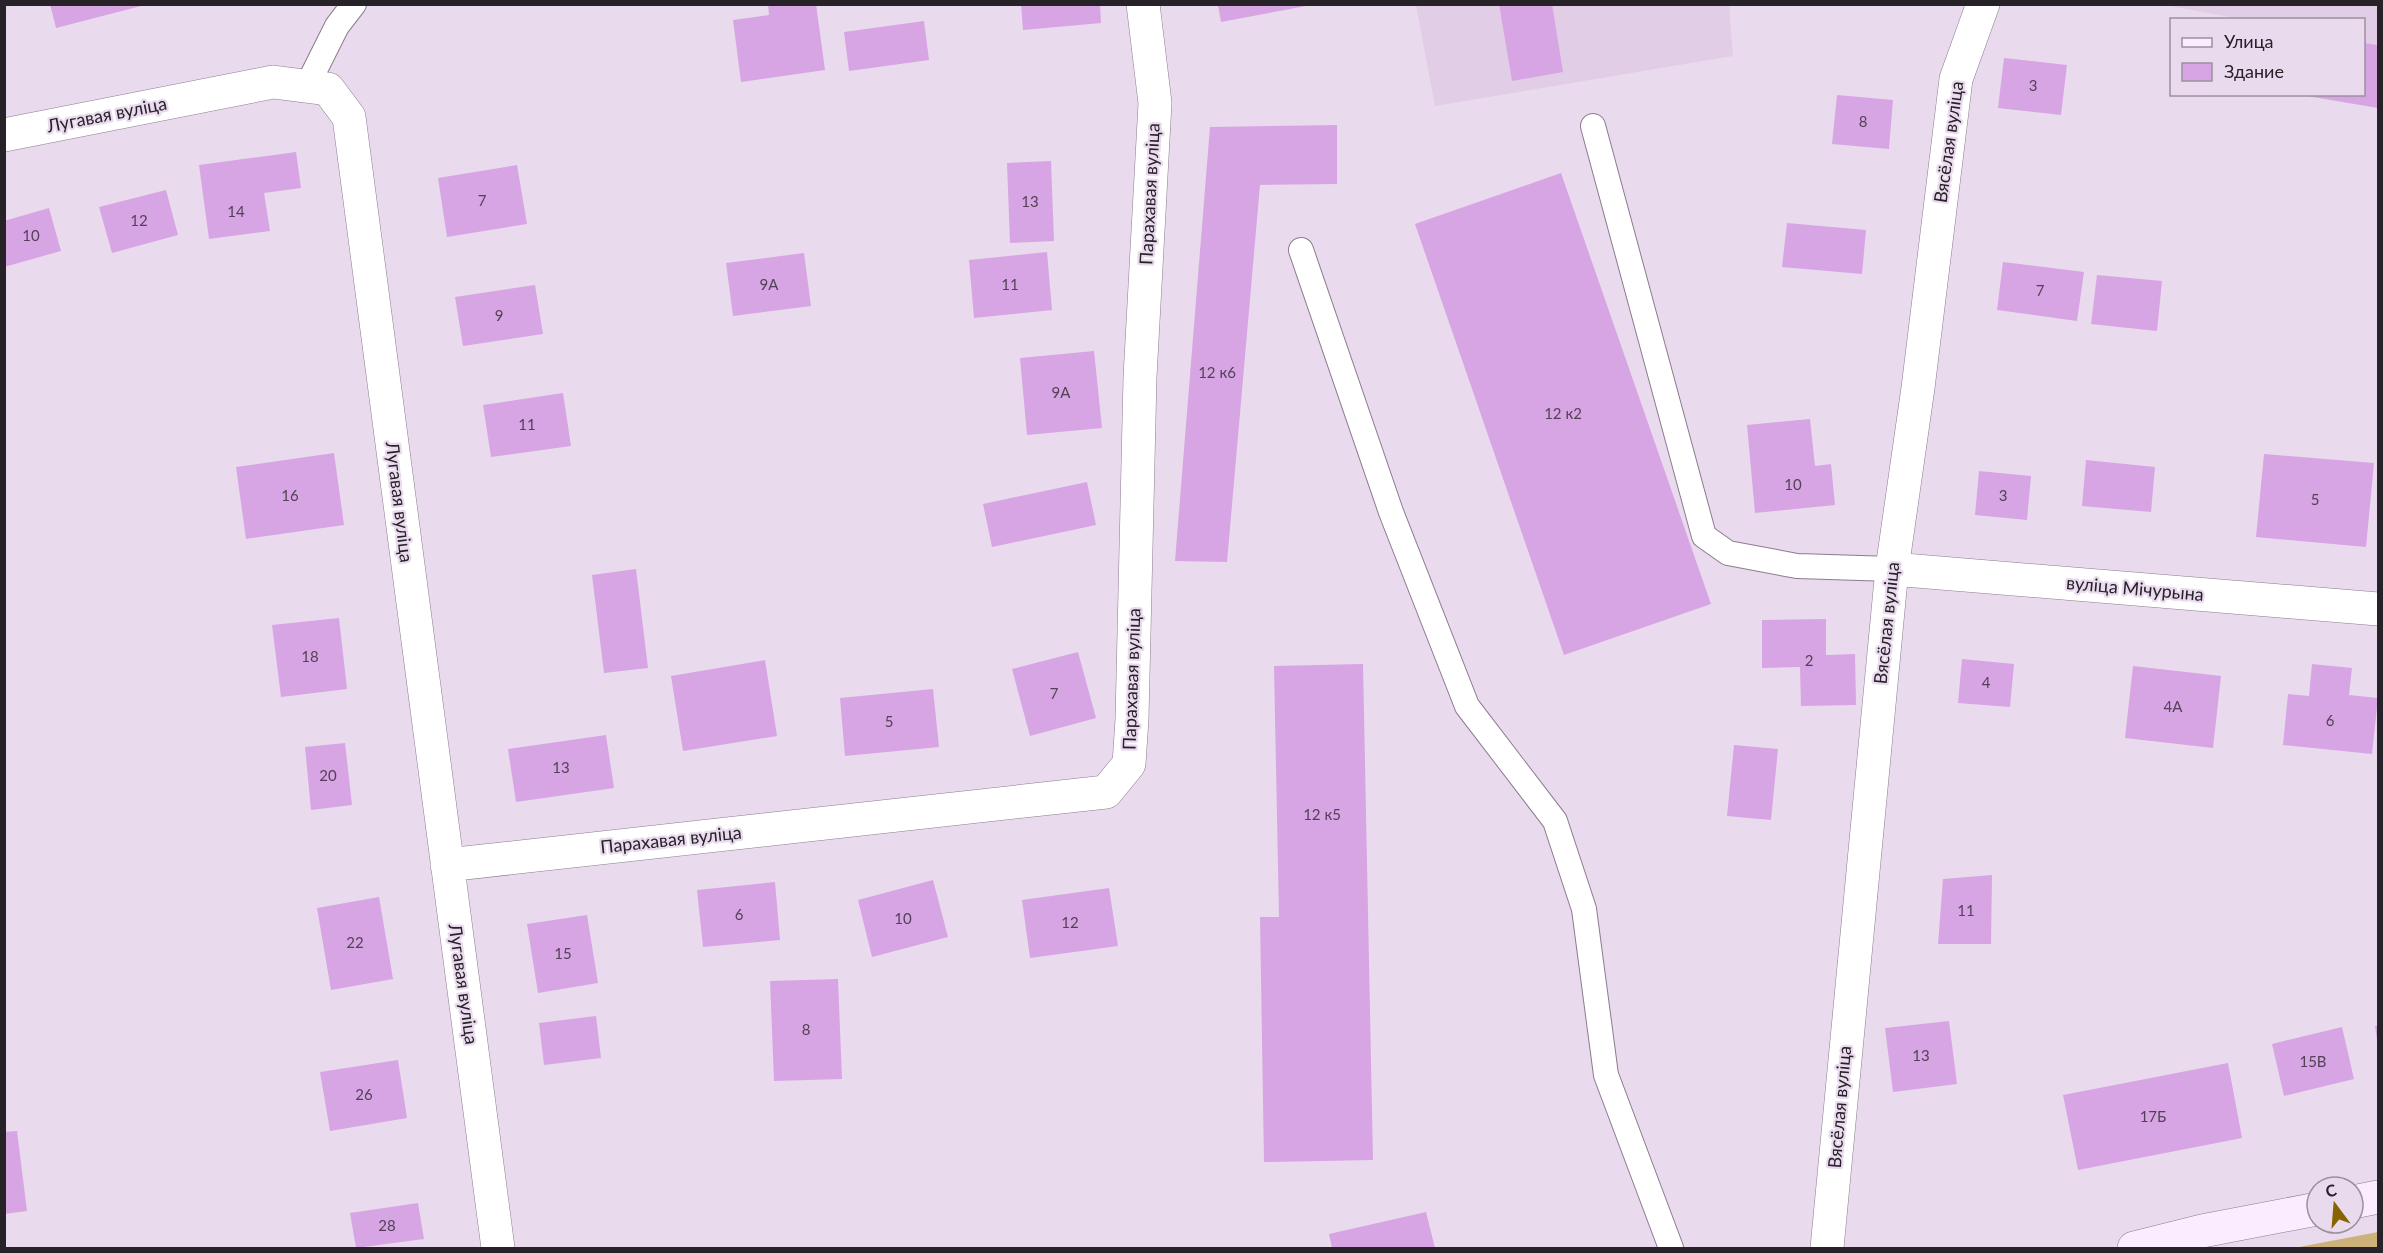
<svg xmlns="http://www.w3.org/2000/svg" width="2383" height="1253" font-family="Lato,sans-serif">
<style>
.built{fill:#e2cde7}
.green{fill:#cdb17a}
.building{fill:#d7a5e3}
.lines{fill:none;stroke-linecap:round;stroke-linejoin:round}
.lane-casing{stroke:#8b7c8e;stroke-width:26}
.street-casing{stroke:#8b7c8e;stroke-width:34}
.secondary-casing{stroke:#8b7c8e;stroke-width:34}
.lane{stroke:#fff;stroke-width:24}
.street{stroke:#fff;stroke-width:33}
.secondary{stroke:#fbedff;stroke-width:33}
.labels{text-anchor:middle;stroke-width:4.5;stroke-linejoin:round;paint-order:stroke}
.number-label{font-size:15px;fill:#534257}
.street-label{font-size:18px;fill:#272128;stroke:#eadaee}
</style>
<rect width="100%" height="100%" fill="#eadaee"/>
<path class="built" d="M1416 5H1729L1733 56 1435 106Z
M2164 5H2378V45L2364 43V20L2241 19Z"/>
<path class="green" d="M2378 1232V1248H2294Z"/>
<path class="building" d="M50 4H145V5L56 28Z
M768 4H816L825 70 741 82 733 20 769 15Z
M1021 4H1100L1101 23 1023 30Z
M1499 4H1552L1563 72 1512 81Z
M1218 5H1306V6L1221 22Z
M924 21 929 60 849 71 844 32Z
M2364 43 2378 45V108L2307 96 2364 94Z
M2004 58 2067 65 2061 115 1998 108Z
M1837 95 1893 100 1889 149 1832 144Z
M1337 125V184L1260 185 1227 562 1175 561 1210 127Z
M296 152 301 188 264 193 270 231 209 239 199 165Z
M1051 161 1054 241 1010 243 1007 163Z
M517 165 527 224 447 237 438 178Z
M1561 173 1711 604 1564 655 1415 224Z
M166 190 178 235 112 253 99 207Z
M49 208 61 251 4 267V221Z
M1787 223 1866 230 1862 274 1782 267Z
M1047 252 1052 310 974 318 969 260Z
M804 253 811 306 733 316 726 263Z
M2003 262 2084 272 2077 321 1997 310Z
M2097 275 2162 281 2157 331 2091 324Z
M535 285 543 334 463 346 455 297Z
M1094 351 1102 428 1027 435 1020 358Z
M563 393 571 446 491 457 483 405Z
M1810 419 1815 466 1831 464 1835 505 1755 513 1747 425Z
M334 453 344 525 246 539 236 467Z
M2264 454 2374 463 2366 547 2256 537Z
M2086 460 2155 467 2151 512 2082 506Z
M1979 471 2031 476 2027 520 1975 515Z
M1087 482 1096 525 992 547 983 504Z
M636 569 648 668 604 673 592 575Z
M339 618 347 689 281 697 272 625Z
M1826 619V655L1855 654 1856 705 1801 706 1800 667 1762 668V620Z
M1078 652 1096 718 1030 736 1012 669Z
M1962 659 2014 664 2010 707 1958 703Z
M765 660 777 736 683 751 671 676Z
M1363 664 1373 1160 1264 1162 1260 917H1279L1274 666Z
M2312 664 2352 668 2349 695 2378 698 2372 754 2283 745 2288 694 2309 696Z
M2133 666 2221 676 2213 748 2125 738Z
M933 689 939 747 845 756 840 698Z
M606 735 614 788 516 802 508 749Z
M345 743 352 805 311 810 305 747Z
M1734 745 1778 749 1771 820 1727 816Z
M1992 875 1991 944H1938L1943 879Z
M933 880 948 937 872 957 858 900Z
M775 882 780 940 703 947 697 890Z
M1109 888 1118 946 1030 958 1022 900Z
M379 897 393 979 331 990 317 908Z
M587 915 598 983 538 993 527 924Z
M838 979 842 1079 774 1081 770 981Z
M596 1016 601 1058 544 1065 539 1023Z
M1949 1021 1957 1084 1893 1092 1885 1028Z
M2375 1026H2378V1040H2377Z
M2342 1027 2354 1079 2284 1096 2272 1044Z
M398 1060 407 1118 330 1131 320 1072Z
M2228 1063 2242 1138 2078 1170 2063 1095Z
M17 1131 27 1211 4 1214V1132Z
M418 1203 424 1239 356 1248 350 1213Z
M1426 1212 1435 1248H1332L1329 1234Z"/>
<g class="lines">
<g class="lane-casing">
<path id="lane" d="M307 86 337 26 354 4
M1593 126 1704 536 1728 553 1797 566 1892 569
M1301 250 1391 512 1467 706 1555 821 1584 909 1606 1075 1671 1248"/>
</g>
<g class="street-casing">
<path id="street" d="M4 135 273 82 328 89 349 117 498 1248
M1892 569 2378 609
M447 865 1106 792 1129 764 1132 719 1140 377 1155 103 1143 4
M1827 1248 1892 569 1918 388 1956 79 1983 4"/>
</g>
<g class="secondary-casing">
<path id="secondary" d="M2353 1202 2378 1197
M2134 1248 2202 1231 2317 1209"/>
</g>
<use href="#lane" class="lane"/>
<use href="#street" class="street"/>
<use href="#secondary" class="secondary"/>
</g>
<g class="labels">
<g class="number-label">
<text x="2033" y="91">3</text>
<text x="1863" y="127">8</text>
<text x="482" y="206">7</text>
<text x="1030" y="207">13</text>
<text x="236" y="217">14</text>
<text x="139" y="226">12</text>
<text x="31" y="241">10</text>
<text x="769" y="290">9А</text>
<text x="1010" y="290">11</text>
<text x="2040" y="296">7</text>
<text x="499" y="321">9</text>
<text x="1217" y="378">12 к6</text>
<text x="1061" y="398">9А</text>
<text x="1563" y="419">12 к2</text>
<text x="527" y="430">11</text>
<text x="1793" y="490">10</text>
<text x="290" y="501">16</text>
<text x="2003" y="501">3</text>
<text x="2315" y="505">5</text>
<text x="310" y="662">18</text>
<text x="1809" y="666">2</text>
<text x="1986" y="688">4</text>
<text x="1054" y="699">7</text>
<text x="2173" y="712">4А</text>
<text x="2330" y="726">6</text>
<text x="889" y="727">5</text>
<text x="561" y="773">13</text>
<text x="328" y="781">20</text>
<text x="1322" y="820">12 к5</text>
<text x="1966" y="916">11</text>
<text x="739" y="920">6</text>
<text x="903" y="924">10</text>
<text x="1070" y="928">12</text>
<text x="355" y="948">22</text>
<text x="563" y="959">15</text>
<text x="806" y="1035">8</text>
<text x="1921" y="1061">13</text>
<text x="2313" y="1067">15В</text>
<text x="364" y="1100">26</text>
<text x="2153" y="1122">17Б</text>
<text x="387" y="1231">28</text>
</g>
<g class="street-label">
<text transform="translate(107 115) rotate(-11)" y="6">Лугавая вуліца</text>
<text transform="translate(1949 142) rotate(-82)" y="6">Вясёлая вуліца</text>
<text transform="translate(1150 194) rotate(-87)" y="6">Парахавая вуліца</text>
<text transform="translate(399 502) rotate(83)" y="6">Лугавая вуліца</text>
<text transform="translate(2135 589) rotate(5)" y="6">вуліца Мічурына</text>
<text transform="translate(1887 623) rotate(-84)" y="6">Вясёлая вуліца</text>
<text transform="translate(1132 679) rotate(-88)" y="6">Парахавая вуліца</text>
<text transform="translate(671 840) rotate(-6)" y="6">Парахавая вуліца</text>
<text transform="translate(463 984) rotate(82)" y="6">Лугавая вуліца</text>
<text transform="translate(1840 1107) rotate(-85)" y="6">Вясёлая вуліца</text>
</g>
</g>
<rect width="2383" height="1253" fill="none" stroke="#272128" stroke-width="12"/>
<rect x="2170" y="18" width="195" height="78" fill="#eadaee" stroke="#9c909f" stroke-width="1.5"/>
<rect x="2182" y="38" width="30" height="9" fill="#fbedff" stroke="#9c909f" stroke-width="1.5"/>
<text x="2224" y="48" font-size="18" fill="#272128">Улица</text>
<rect x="2182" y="63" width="30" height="18" fill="#d7a5e3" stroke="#9c909f" stroke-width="1.5"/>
<text x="2224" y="78" font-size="18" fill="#272128">Здание</text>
<g transform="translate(2335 1205) rotate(344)"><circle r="28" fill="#eadaee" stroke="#9c909f" stroke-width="1.5"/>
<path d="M0-4.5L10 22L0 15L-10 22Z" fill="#876400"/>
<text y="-9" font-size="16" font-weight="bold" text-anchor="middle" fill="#272128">С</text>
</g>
</svg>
